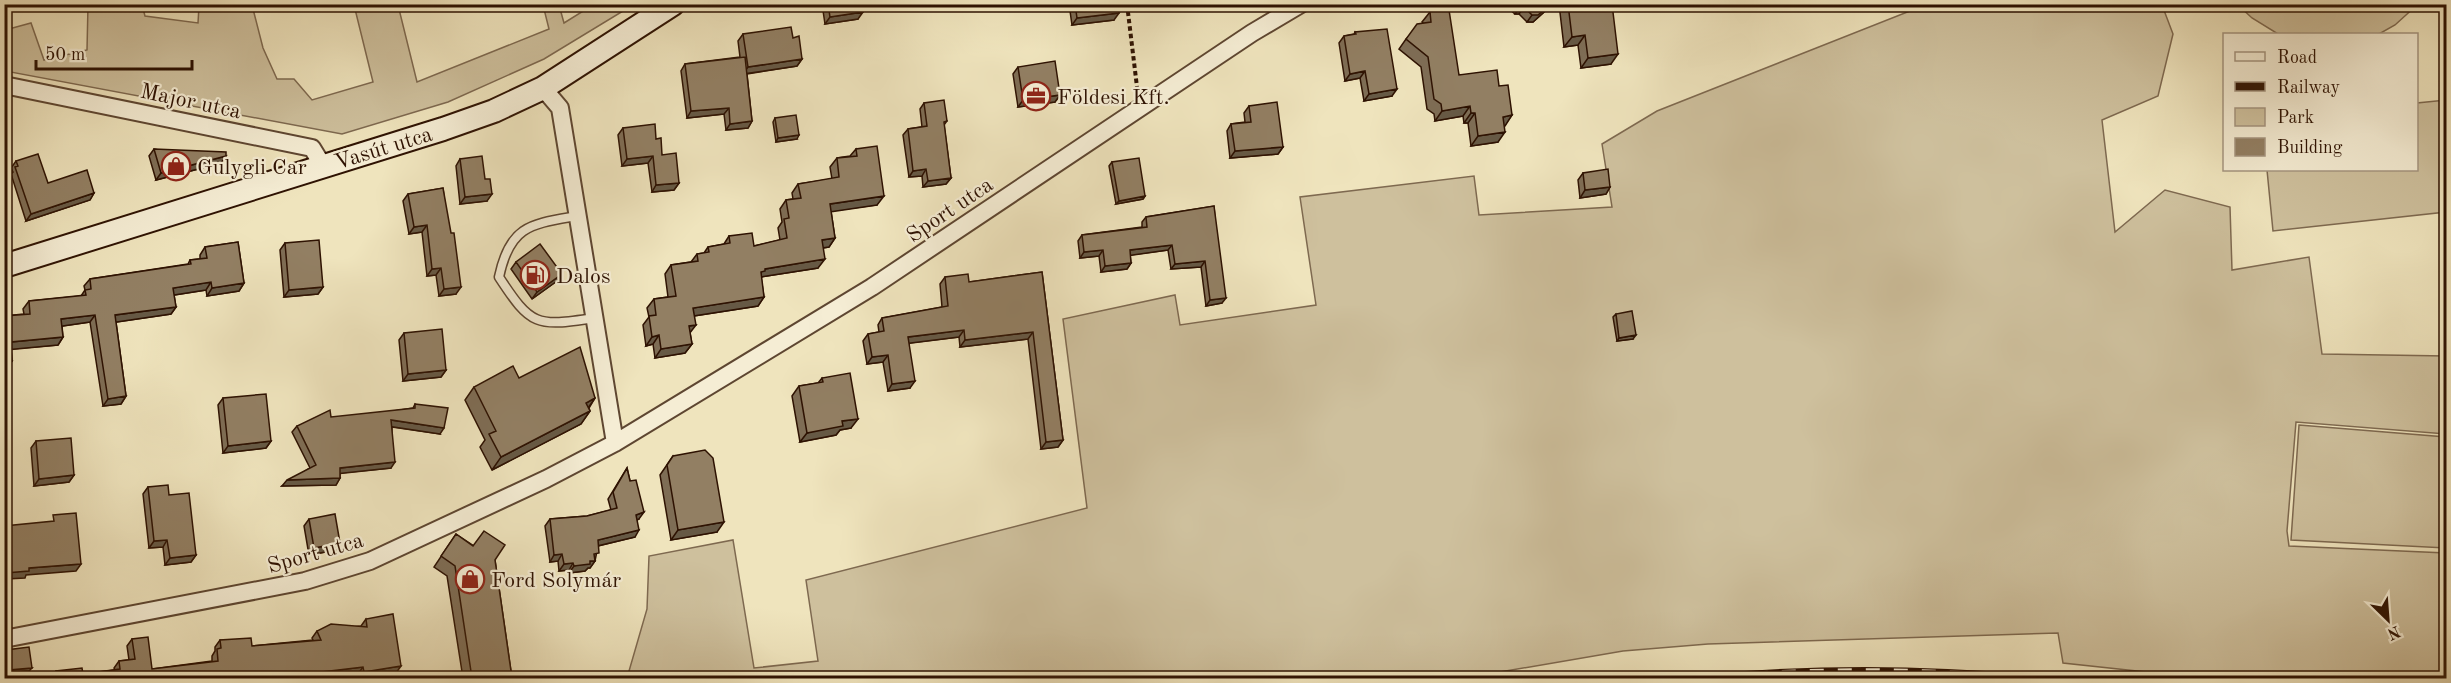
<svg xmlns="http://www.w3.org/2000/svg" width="2451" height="683" font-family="'Old Standard TT',serif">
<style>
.green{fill:#cec09d;stroke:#7e6950;stroke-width:1.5}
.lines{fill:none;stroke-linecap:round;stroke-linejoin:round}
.lane-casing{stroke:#5e4631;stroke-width:11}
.street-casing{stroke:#5e4631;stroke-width:20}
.secondary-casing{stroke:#2e1202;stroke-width:26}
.path{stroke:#2e1202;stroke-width:4;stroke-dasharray:4.5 3;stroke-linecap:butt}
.lane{stroke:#f5edd4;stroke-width:8}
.street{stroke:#f5edd4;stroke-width:16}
.secondary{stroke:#f5edd4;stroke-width:22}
.rail-casing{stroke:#2e1202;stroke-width:7}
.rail{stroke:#f5edd4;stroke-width:4.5;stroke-dasharray:14;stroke-linecap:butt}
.wall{fill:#7e6d55;stroke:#2e1202;stroke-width:1.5}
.shaded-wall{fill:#665945;stroke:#2e1202;stroke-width:1.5}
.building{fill:#927f63;stroke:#2e1202;stroke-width:1.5}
.labels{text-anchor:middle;stroke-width:4.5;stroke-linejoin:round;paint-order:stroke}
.poi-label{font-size:22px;fill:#2e1202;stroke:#f5edd4;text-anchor:start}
.street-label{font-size:22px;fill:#2e1202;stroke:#f5edd4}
</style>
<rect width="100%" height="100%" fill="#efe4bd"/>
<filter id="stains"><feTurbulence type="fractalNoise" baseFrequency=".00333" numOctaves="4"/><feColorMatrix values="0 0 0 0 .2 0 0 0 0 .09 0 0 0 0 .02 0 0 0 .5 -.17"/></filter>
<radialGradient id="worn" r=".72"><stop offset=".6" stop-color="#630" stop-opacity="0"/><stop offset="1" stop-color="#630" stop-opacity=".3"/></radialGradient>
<path class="green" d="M88 5H142L145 16 198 23 199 6 202 5H252L263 48 277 79H294L312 100 373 82 354 5H398L417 82 549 29 543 5H559L564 23 585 10 589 5H633L544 59 448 102 342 134 5 71V30L31 23 44 60 87 50Z
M1925 5H2162L2173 34 2158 96 2102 120 2115 232 2165 190 2230 207 2232 270 2309 257 2322 354 2446 356V434L2296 422 2287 531 2289 546 2446 553V678H2202L2063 663 2058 633 1708 644 1623 651 1465 678H627L647 609 649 556 733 540 754 668 818 661 806 580 1087 508 1063 319 1175 295 1180 325 1316 305 1300 197 1474 176 1479 215 1612 207 1602 144 1657 111Z
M2238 5H2417L2395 25 2379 34H2278L2252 18Z
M2446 100V212L2273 231 2267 170H2416L2417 103Z
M2299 425 2446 437V548L2291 540Z"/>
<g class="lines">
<g class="lane-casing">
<path id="lane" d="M577 216C531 224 510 225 499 277 531 326 536 327 594 318"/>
</g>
<g class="street-casing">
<path id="street" d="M4 85 312 148 323 166
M543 88 560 108 615 443
M4 639 305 581 370 561 546 479 615 443 872 287 1252 33 1301 4"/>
</g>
<g class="secondary-casing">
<path id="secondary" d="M4 266 443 129 494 111 543 88 673 4"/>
</g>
<path class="path" d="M1127 4 1137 87"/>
<use href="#lane" class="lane"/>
<use href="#street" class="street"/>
<use href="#secondary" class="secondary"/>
<g class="rail-casing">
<path id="rail" d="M1698 678C1809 668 1920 668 2031 678"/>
</g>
<use href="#rail" class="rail"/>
</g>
<path class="wall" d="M822 4H862L858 19 825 24Z
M900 4H929L927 6 901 11Z
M1069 4H1118L1114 20 1072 25Z
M1509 4H1553L1533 22H1527L1519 14H1515L1509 9Z
M1559 4H1612L1611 64 1581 68 1578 45 1564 47Z
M1430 12 1459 75 1499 86 1512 115 1504 126 1498 142 1471 146 1468 123H1464L1463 116 1435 121 1434 114 1427 109 1421 67 1399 49 1406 39 1423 23 1422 22Z
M1355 32 1392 96 1364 101 1360 78 1345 81 1339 43 1344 36 1354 34Z
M743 34 793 38 802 59 797 66 747 74 752 121 748 128 726 130 724 114 687 118 681 71 685 64 740 57 738 41Z
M1018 67 1060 95 1055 102 1018 107 1013 74Z
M924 103 947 121 944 125 951 178 946 184 923 187 922 176 909 177 903 135 908 129 922 127 920 109Z
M1249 106 1283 147 1278 154 1230 158 1227 131 1231 124 1245 122 1244 113Z
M775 118 797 139 776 142 773 122Z
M623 128 656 139 662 155 679 183 674 190 652 192 648 163 622 166 618 135Z
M154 149 221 163 156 180 149 156Z
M856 149 877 205 831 211 835 238 829 247 823 248 818 268 761 277 764 297 758 306 694 316 690 333 692 344 685 353 655 358 653 344 646 346 643 325 649 317 647 308 654 299 668 297 665 274 671 265 691 262 697 254 704 253 708 247 724 244 729 236 754 246 780 240 778 228 782 222 780 209 786 200 793 199 792 193 798 184 832 179 830 167 837 158 850 156Z
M460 159 487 201 460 204 456 166Z
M16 161 48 183 94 193 90 200 26 221 11 174 13 172 11 168Z
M1112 162 1145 196 1143 199 1116 204 1109 166Z
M1583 173 1610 187 1606 194 1580 198 1578 180Z
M443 188 456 294 439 296 436 275 427 276 422 232 409 234 403 201 408 194Z
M1214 206 1222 303 1206 306 1201 267 1171 269 1168 250 1130 255 1131 263 1127 269 1101 272 1099 256 1080 258 1078 241 1082 235 1142 227V222L1146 217Z
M238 242 244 283 239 291 207 296 206 290 174 295 176 307 171 314 116 322 126 396 121 404 103 406 90 322 62 326 63 337 58 345 11 349 12 361 7 369H4V316L24 314 23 309 29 301 81 296 85 290 84 286 90 279 188 264 190 260 200 259V255L205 247Z
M285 243 323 287 318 294 284 297 280 250Z
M516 262 557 281 532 299 511 269Z
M1042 272 1063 440 1058 447 1041 449 1028 339 960 347 959 337 909 343 910 388 888 391 883 362 867 364 863 341 868 334 879 332 878 325 882 318 942 307 940 284 945 277 969 282Z
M1616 314 1633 339 1617 341 1613 317Z
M404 333 446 370 441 377 403 381 399 340Z
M519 378 595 398 589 408 590 411 581 424 492 470 480 447 485 440 465 400 474 387Z
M822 378 851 428 840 430 836 435 800 442 792 396 799 386 818 383Z
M223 398 271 441 266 448 223 453 218 405Z
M415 404 440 434 392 427 391 468 340 473V478L336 485 282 486 310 468 292 432 297 426 413 408Z
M36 441 74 475 69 482 34 486 31 448Z
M673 456 717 532 671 540 660 475Z
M627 468 639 519 637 520 635 537 598 546 595 561 590 568H588L585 571 569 573V570L559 571 558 561 550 562 545 526 550 519 587 516 611 510 608 499Z
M148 487 169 495 196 555 191 562 165 565 163 547 149 548 143 494Z
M309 519 340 543 336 550 309 555 304 526Z
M456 534 495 560 512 678H463L447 576 434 567Z
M366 619 396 673 363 678H359L358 674 318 678H51L56 671 83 674 115 670 114 668 119 661 129 660 127 646 132 639 152 669 212 661V656L215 651V647L220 640 252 646 313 640 312 638 317 631 361 626Z
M6 650 29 671 6 673 4 652Z"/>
<path class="shaded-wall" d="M905 4H929L927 6 901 11Z
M1551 4H1553L1533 22H1527L1532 15Z
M1520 7H1524L1519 14H1515Z
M863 12 858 19 825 24 830 17Z
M1119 13 1114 20 1072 25 1077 18Z
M1585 35 1578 45 1564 47 1572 37Z
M1618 54 1611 64 1581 68 1588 58Z
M802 59 797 66 743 74 748 67Z
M1365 71 1360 78 1345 81 1350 74Z
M1397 89 1392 96 1364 101 1369 94Z
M1060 95 1055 102 1018 107 1023 100Z
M1470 106 1463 116 1435 121 1442 111Z
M729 108 724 114 687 118 691 111Z
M1471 113H1475L1468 123H1464Z
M1512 115 1505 126 1496 127 1503 117Z
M752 121 748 128 726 130 730 124Z
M1505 132 1498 142 1471 146 1478 136Z
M799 135 797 139 776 142 778 138Z
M1283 147 1278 154 1230 158 1235 151Z
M226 156 221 163 156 180 161 173Z
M653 156 648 163 622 166 627 159Z
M926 169 922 176 909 177 913 171Z
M951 178 946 184 923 187 928 181Z
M679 183 674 190 652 192 656 185Z
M1610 187 1606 194 1580 198 1585 190Z
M94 193 90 200 26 221 31 214Z
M492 194 487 201 460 204 465 197Z
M884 196 877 205 823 213 830 204Z
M1145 196 1143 199 1116 204 1119 201Z
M427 225 422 232 409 234 414 227Z
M835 238 829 247 815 249 822 240Z
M1172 245 1168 250 1126 256 1130 250Z
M1103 250 1099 256 1080 258 1084 252Z
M825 259 818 268 761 277V272L765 269Z
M1205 261 1201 267 1171 269 1175 264Z
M1131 263 1127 269 1101 272 1105 266Z
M441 268 436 275 427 276 432 269Z
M562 274 557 281 532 299 537 292Z
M211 282 206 290 168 296 173 288Z
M244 283 239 291 207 296 212 288Z
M323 287 318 294 284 297 289 290Z
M461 287 456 294 439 296 444 289Z
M764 297 758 306 687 317 693 308Z
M1226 298 1222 303 1206 306 1210 300Z
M176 307 171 314 110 323 115 315Z
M95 315 90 322 56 327 61 319Z
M696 325 689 334V326Z
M964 330 959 337 903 344 908 337Z
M1033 332 1028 339 960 347 965 340Z
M659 335 653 344 646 346 652 337Z
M1636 335 1633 339 1617 341 1619 338Z
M63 337 58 345 5 350 11 342Z
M692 344 685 353 655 358 661 349Z
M888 355 883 362 867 364 872 357Z
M12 361 7 369H4V362Z
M446 370 441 377 403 381 408 374Z
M915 381 910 388 888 391 892 384Z
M126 396 121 404 103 406 108 399Z
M595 398 586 411V403Z
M590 411 581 424 492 470 501 457Z
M858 419 851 428 840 430 836 435 800 442 807 433 842 421Z
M391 420 444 428 440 434 387 426Z
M1063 440 1058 447 1041 449 1046 442Z
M271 441 266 448 223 453 228 446Z
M395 462 391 468 335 474 340 468Z
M74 475 69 482 34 486 39 479Z
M340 478 336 485 282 486 287 480Z
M644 512 639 519 631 522 636 515Z
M724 522 717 532 671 540 678 530Z
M639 530 635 537 593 547 598 540Z
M167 540 163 547 149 548 154 541Z
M340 543 336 550 309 555 314 548Z
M562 554 558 561 550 562 554 555Z
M196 555 191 562 165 565 170 558Z
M590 561H595L590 568H588L585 571 569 573 574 566Z
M573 563 569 570 559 571 564 564Z
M81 564 76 571 26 575 25 578 6 579 4 581V575L6 573 29 568Z
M401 666 396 673 360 678 364 672Z
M363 667 358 674 318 678H301L305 674Z
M32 668 29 671 6 673 8 670Z"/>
<path class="building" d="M828 4H862L863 12 830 17Z
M1075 4H1118L1119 13 1077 18Z
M1517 4H1551L1538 15H1532L1524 7H1520Z
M1568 4H1612L1618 54 1588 58 1585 35 1572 37Z
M1443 5 1449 10 1459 75 1497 70 1499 86 1508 85 1512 115 1503 117 1505 132 1478 136 1475 113H1471L1470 106 1442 111 1441 104 1434 99 1428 57 1406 39 1417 24 1431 22 1430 12 1434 6Z
M791 27 793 38 799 36 802 59 748 67 743 34Z
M1387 29 1397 89 1369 94 1365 71 1350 74 1344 36 1356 34 1355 32Z
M745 57 752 121 730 124 729 108 691 111 685 64Z
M1055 61 1060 95 1023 100 1018 67Z
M944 100 947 121 944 122 951 178 928 181 926 169 913 171 908 129 927 126 924 103Z
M1277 102 1283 147 1235 151 1231 124 1251 122 1249 106Z
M796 115 799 135 778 138 775 118Z
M655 124 656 139 661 138 662 155 676 153 679 183 656 185 653 156 627 159 623 128Z
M877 146 884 196 830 204 835 238 822 240 825 259 765 269V271L761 272 764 297 693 308 696 325 689 326 692 344 661 349 659 335 652 337 649 316 656 315 654 299 676 296 671 265 698 261 697 254 709 252 708 247 730 243 729 236 752 233 754 246 787 238 784 219 789 218 786 200 801 198 798 184 839 177 837 158 857 156 856 149Z
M154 149 226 152V156L161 173Z
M38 154 48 183 87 170 94 193 31 214 15 167 18 166 16 161Z
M482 156 485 179H490L492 194 465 197 460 159Z
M1139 158 1145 196 1119 201 1112 162Z
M1608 169 1610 187 1585 190 1583 173Z
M443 188 451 233H454L461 287 444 289 441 268 432 269 427 225 414 227 408 194Z
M1214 206 1226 298 1210 300 1205 261 1175 264 1172 245 1130 250 1131 263 1105 266 1103 250 1084 252 1082 235 1147 227 1146 217Z
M319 240 323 287 289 290 285 243Z
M238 242 244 283 212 288 211 282 173 288 176 307 115 315 126 396 108 399 95 315 61 319 63 337 11 342 12 361 4 362V316L30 314 29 301 86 295 85 290 91 289 90 279 191 264 190 260 207 258 205 247Z
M540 244 562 274 537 292 516 262Z
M1042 272 1063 440 1046 442 1033 332 965 340 964 330 908 337 915 381 892 384 888 355 872 357 868 334 884 331 882 318 948 306 945 277 968 274 969 282Z
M1632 311 1636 335 1619 338 1616 314Z
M442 329 446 370 408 374 404 333Z
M580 347 595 398 586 403 590 411 501 457 489 434 496 431 474 387 513 366 519 378Z
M850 373 858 419 842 421 843 426 807 433 799 386 823 382 822 378Z
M266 394 271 441 228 446 223 398Z
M415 404 448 408 444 428 391 420 395 462 340 468V478L287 480 316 465 297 426 330 410 331 417 415 408Z
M71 438 74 475 39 479 36 441Z
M705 450 713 458 724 522 678 530 667 465 673 456Z
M627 468 630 481 636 480 644 512 636 515 639 530 598 540 599 553 594 554 595 561H590V564L574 566 573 563 564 564 562 554 554 555 550 519 587 516 617 508 613 492Z
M168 485 169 495 189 493 196 555 170 558 167 540 154 541 148 487Z
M76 513 81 564 29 568V571L6 573V578H4V526L54 521 53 515Z
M335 514 340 543 314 548 309 519Z
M484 531 505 545 495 560 512 678H472L455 566 441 556 456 534 473 546Z
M393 614 401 666 364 672 363 667 305 674V678H56V671L82 668 83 674 120 669 119 661 135 659 132 639 148 637 152 669 218 661 217 649 221 648 220 640 251 638 252 646 321 640 317 631 331 624 367 627 366 619Z
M29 647 32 668 8 670 6 650Z"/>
<defs>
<g id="office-ring" transform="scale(1.5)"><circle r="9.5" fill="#f5edd4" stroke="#8f2418" stroke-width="1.5"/><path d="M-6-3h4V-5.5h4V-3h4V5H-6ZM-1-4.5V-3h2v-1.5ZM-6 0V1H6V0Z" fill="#8f2418"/></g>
<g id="shop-ring" transform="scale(1.5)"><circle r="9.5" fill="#f5edd4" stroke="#8f2418" stroke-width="1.5"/><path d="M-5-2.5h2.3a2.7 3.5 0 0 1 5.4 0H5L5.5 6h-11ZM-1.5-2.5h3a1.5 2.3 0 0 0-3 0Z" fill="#8f2418"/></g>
<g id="fuel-ring" transform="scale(1.5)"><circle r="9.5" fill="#f5edd4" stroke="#8f2418" stroke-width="1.5"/><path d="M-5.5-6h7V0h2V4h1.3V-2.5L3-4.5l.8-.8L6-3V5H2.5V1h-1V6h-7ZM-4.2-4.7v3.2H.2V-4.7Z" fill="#8f2418"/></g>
</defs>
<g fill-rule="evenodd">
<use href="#office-ring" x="1036" y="96"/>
<use href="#shop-ring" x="176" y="166"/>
<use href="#fuel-ring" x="535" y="275"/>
<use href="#shop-ring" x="470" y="579"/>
</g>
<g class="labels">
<g class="poi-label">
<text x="1057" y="104">Földesi Kft.</text>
<text x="197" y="174">Gulygli Car</text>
<text x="556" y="283">Dalos</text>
<text x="491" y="587">Ford Solymár</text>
</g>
<g class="street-label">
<text transform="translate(191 100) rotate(12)" y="8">Major utca</text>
<text transform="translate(383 147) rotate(-17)" y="8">Vasút utca</text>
<text transform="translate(949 209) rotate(-34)" y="8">Sport utca</text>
<text transform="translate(315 552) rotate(-16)" y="8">Sport utca</text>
</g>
</g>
<rect width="2451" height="683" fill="none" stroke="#efe4bd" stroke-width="24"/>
<rect x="6" y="6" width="2439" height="671" fill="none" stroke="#2e1202" stroke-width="3"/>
<rect x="12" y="12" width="2427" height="659" fill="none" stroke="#2e1202" stroke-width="1.5"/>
<rect x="2223" y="33" width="195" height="138" fill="#f5edd4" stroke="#a59580" stroke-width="1.5"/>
<rect x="2235" y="52" width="30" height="9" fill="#f5edd4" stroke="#a59580" stroke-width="1.5"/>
<text x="2277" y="63" font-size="18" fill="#2e1202">Road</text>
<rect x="2235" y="82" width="30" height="9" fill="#2e1202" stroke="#a59580" stroke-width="1.5"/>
<text x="2277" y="93" font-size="18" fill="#2e1202">Railway</text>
<rect x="2235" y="108" width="30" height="18" fill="#cec09d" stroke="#a59580" stroke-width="1.5"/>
<text x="2277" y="123" font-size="18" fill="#2e1202">Park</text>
<rect x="2235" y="138" width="30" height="18" fill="#927f63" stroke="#a59580" stroke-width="1.5"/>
<text x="2277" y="153" font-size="18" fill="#2e1202">Building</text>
<g transform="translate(2388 620) rotate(155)" stroke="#f5edd4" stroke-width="4.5" paint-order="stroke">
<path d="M0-4.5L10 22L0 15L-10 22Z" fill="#2e1202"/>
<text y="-9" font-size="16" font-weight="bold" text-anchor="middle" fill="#2e1202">N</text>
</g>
<path d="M36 60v9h156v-9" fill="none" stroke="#2e1202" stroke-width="3"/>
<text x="45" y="60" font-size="18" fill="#2e1202" stroke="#f5edd4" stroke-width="4.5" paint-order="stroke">50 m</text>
<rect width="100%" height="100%" filter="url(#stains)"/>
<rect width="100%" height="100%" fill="url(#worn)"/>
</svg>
